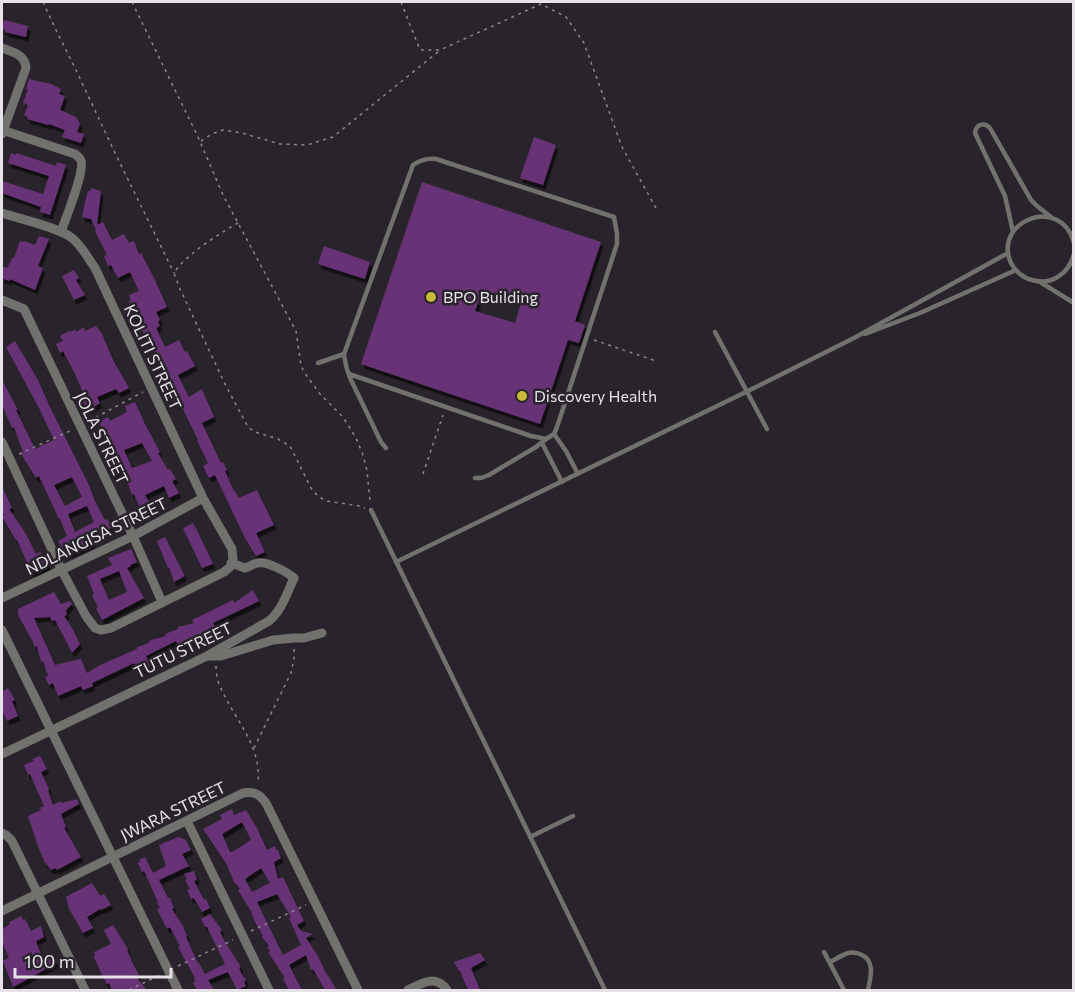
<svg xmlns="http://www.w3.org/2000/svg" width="1075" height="992" font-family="Commissioner,sans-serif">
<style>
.building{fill:#683376;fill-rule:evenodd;filter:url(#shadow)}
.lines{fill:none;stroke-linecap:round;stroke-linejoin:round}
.path{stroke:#8c878d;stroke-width:1.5;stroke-dasharray:3 4.5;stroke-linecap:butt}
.lane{stroke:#71716d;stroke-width:4.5}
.street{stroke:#71716d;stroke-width:9}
.poi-dot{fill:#caba39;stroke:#29242b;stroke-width:2}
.labels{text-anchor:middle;stroke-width:5;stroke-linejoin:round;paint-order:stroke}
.poi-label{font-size:16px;fill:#e6e2e7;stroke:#29242b;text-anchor:start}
.street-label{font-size:16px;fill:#e6e2e7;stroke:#29242b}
</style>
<defs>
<filter id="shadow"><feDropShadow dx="2.5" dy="4.5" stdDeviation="0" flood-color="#0009"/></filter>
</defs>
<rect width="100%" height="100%" fill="#29242b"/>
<path class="building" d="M4 20 28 26 26 37 5 32V30L2 29Z
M29 79 51 84 61 89 59 94 65 96 60 110 76 117 80 124 77 132 84 134 81 143 62 137 65 130 49 124 48 125 27 119 28 117 24 115 28 105 23 103 28 89H26Z
M534 137 556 145 543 185 520 178Z
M11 153 16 155V153L56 166 57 162 66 165 50 215 40 212 41 207 2 193V181L43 194 49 176 8 163Z
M422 182 601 242 575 321 585 325 579 343 568 340 540 424 361 364ZM482 291 521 303 515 323 475 311Z
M91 188 101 191 97 225 103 222 112 240 124 234 129 243 134 241 139 254 141 253 155 280 167 307 156 312 160 320 158 322 160 326 156 328 165 347 179 340 185 352 187 351 195 366 178 375 189 397 202 389 214 417 202 423 221 463 223 462 227 470 225 471 232 487 239 498 257 490 274 525 256 533 265 552 256 556 245 538 215 475 209 478 203 466 208 463 197 440H198L180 403 176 405 171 395 175 393 146 333 144 334 138 323 140 322 129 301 131 300 129 295 139 291 130 272 118 278 111 265 108 266 104 256 107 255 95 231 96 230 91 219 82 217 84 206 88 191H90Z
M39 236 49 239 38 266 43 268 35 290 10 279 9 281 2 278V266L7 268 13 257 14 258 20 241 23 242 24 241 35 245Z
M324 246 370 262 365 279 318 264Z
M74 270 79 278 76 280 85 295 74 300 62 276Z
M96 326 102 334 114 362 129 388 119 393 116 389 97 397 100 403 88 410 81 399 85 397 75 374 63 351 60 353 56 344 63 341 60 336 69 331 70 332 75 330 76 332 84 327 85 331Z
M15 341 38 380 50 407 90 487 95 501 105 520 107 519 112 528 90 537 93 543 66 555 58 541 67 536 60 519H59L39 476 36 478 21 454 23 452 14 427 12 428 2 405V380L18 410H16L35 449 54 440 40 410 6 347ZM72 477 82 497 65 506 54 485ZM87 506 94 522 75 532 68 514Z
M135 402 145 424 160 452 158 453 168 470 170 469 176 479 172 481 179 493 169 498 164 486 145 495 152 508 142 513 134 494 132 495 124 472 112 476 108 465 116 462 109 444 99 422 108 417 110 421 127 412 125 406ZM142 443 152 461 132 468 124 450Z
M2 486 12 508 9 509 26 534 36 554 40 552 49 566 32 573 17 540H16L2 517 4 515 3 512H2Z
M193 523 195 527 196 528 213 564 202 568 183 528Z
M165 537 185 576 174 582 169 567 168 568 157 541Z
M131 549 137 562 130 565 131 566 127 568 144 598 102 620 96 608 98 607 92 595 94 594 87 576 112 565 108 558ZM119 571 127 592 109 600 100 579Z
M253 590 259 601 213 623 217 630 179 646 176 641 146 656 150 666 139 672 134 663 92 683 93 686 83 690 81 686 58 696 53 683 49 685 45 677 48 676 43 661 41 662 37 646 34 647 33 642 18 615V609L54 592 61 604 70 601 72 604 66 610 67 615 64 616 72 628 80 644 72 653 55 620 52 621 50 617 34 618 55 665 81 659 87 673 100 665 137 649V647L147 644 151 640 166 636 165 634 178 629V627L194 623 192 620 233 600 234 603Z
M8 688 15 700 12 701 18 716 7 721 2 710V692Z
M40 756 47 769 41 772 49 789 48 790 53 805 61 801V803L77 799 79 804 61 814 66 827 64 828 81 857 57 870 56 868 51 870 44 861 38 846 28 816 41 810 40 808 44 806 30 774 28 775 24 765 34 761 32 759Z
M232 809 234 815 246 810 257 828 267 850 275 846 276 850H278L281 858 274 862 278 879 283 877 304 921 297 925 301 931 313 934 306 938 318 956 325 971 337 990H325L313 969 311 970 306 955 289 965 302 990H289L283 979 285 978 268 952 270 951 267 947 269 946 262 937 263 936 253 918H254L251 913H252L238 890 240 889 234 882 227 865 203 829 222 819 220 815ZM242 822 251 840 232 852H230L222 834ZM261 868 270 883 252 892 245 879ZM277 894 291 917 289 918 301 945 283 955 257 902Z
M178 837 186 840 191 850 182 854 189 866 159 880 168 898H170L174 908 172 909 183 926 187 936 186 937 198 963H199L205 974 225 964 207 927H205L201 919 210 914 222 930 220 932 225 942 241 967 239 968 241 972H240L246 980 244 982 246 986 237 990 228 972 208 980 214 990H197L193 983 195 982 194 979 195 978 178 947 180 946 170 927 167 929 157 909 160 908 157 903 158 902 144 871 142 872 138 863 140 862 139 860 145 857 153 873 166 866 159 845Z
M194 871 197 880 194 881 204 900 206 899 210 908 202 912 194 898 191 899 187 890 190 889 185 880 187 879 184 874Z
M92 883 100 896 104 894 111 905 101 910 100 909 87 917 93 928 83 933 69 909 66 897Z
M21 916 23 920 25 919 31 931 41 926 44 937 36 941 43 960 52 955 57 963 13 987 3 961 9 958 2 942V929L10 924 9 922Z
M113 925 128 949 127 950 134 966 139 975 136 977 147 990H112L109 983 107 984 101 973 94 957 95 956 94 952 111 944 104 930Z
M480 953 485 960 471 968 480 990H468L460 971H459L454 962Z"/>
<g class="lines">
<path class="path" d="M43 2 55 28 75 68 116 155 174 273
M132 2 198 137 223 195 296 331 301 366 306 375 320 394 343 417 356 438 363 455 367 471 370 501
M401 2 420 50H440L541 4 566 17 584 43 622 147 657 210
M201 141 212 134 223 130 242 133 280 144 307 145 333 137 439 51
M238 223C220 233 184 256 174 273L180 289 226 386 248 427 255 432 278 439 290 446 311 488C315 494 319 497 326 501L360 506 365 508
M594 340 656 361
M89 421 143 392
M19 454 72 430
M423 474 443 415
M216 666C216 672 217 679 219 684 233 718 262 745 258 783
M254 748 291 673 294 659V647
M251 931 306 905
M178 966 233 940
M129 990 160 975"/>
<path class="lane" d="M1013 232 1005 196 975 133C976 124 984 122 990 128L1031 200 1037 206 1051 217
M1074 243C1061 194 992 221 1011 263 1015 271 1023 278 1032 280 1052 286 1069 273 1074 254
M1040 282 1074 303
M715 332 767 429
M865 334 920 313 1016 270
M318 363 344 354
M349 374 531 436 546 439 554 434 557 427 617 244V234L614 217 436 159C427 158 420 160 413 165L344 354C345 363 347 371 351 380L381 442 386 448
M554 434 566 451 578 474
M542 443 562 482
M475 478H481L489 475 536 447 546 439
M371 510 605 990
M396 562 748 391 854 338 1008 253
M530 837 573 816
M824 952 844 990
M830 962C836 959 842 955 848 953 853 952 858 953 862 955 876 962 870 979 868 990"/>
<path class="street" d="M2 48C12 52 25 54 26 68L2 134
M2 130 75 154C78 157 80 157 81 161 85 171 65 220 61 232
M2 213C20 219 58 227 72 238 82 246 88 258 95 268L203 498 232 549 233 559 230 567 224 572 111 628 101 630 95 628 86 616 62 571 2 442
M2 300 24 309 133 536 162 602
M2 598 133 536 203 498
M2 630 178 990
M209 656H221L273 640 294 638H304L322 633
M2 754 207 656 269 621C282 610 287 593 294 578 287 572 267 561 258 563 254 563 249 567 245 568L231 563
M187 821 269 990
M2 833 6 835 12 841 85 990
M2 911 243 793C255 791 261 795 267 805L358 990
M408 990C422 983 436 974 447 990"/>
</g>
<g class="poi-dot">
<circle cx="431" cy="297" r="6"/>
<circle cx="522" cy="396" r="6"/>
</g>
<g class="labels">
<g class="poi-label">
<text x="443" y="303">BPO Building</text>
<text x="534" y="402">Discovery Health</text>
</g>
<g class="street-label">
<text transform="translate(153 357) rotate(65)" y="6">KOLITI STREET</text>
<text transform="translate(102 438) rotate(64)" y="6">JOLA STREET</text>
<text transform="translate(96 536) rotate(-26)" y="6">NDLANGISA STREET</text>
<text transform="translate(183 650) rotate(-26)" y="6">TUTU STREET</text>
<text transform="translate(173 811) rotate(-26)" y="6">JWARA STREET</text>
</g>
</g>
<rect width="1075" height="992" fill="none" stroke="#e6e2e7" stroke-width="6"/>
<path d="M15 968v9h156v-9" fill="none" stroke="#e6e2e7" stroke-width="3"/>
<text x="24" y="968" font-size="18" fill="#e6e2e7" stroke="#29242b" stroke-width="4.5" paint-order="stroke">100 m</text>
</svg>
